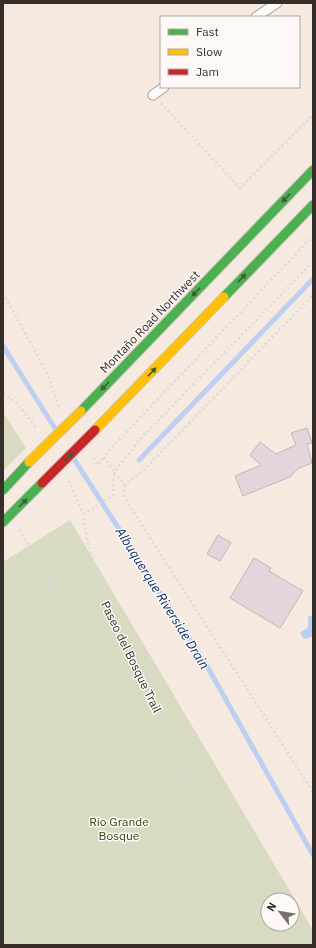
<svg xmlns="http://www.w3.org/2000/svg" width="316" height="948" font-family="'IBM Plex Sans',sans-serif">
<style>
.green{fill:#d8dbc2;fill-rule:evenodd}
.water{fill:#bdd0f1}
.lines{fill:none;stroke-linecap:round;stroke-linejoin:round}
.stream{stroke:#bdd0f1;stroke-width:5}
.building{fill:#e2d6dc;stroke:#c0b8b7}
.lane-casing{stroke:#a79e97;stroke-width:11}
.fast-casing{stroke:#d0c9c5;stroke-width:11}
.slow-casing{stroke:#d0c9c5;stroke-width:11}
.path{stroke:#dddad8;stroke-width:2.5;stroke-dasharray:2 3;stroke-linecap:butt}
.lane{stroke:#fefcfa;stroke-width:9}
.fast{stroke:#4caf50;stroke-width:9}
.slow{stroke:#ffc107;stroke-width:9}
.slow-bridge-casing{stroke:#d0c9c5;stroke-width:11;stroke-linecap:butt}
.jam-bridge-casing{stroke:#d0c9c5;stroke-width:11;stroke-linecap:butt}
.slow-bridge{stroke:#ffc107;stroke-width:9}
.jam-bridge{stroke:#c62828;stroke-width:9}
.oneway{fill:#3e5b36}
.labels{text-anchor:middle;stroke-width:3;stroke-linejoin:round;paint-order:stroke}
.street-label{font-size:12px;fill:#362e28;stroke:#fdf8f5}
.park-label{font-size:12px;fill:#34480b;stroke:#fdf8f5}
.water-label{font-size:13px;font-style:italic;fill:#052f67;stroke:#fdf8f5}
</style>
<rect width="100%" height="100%" fill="#f6e9e0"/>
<path class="green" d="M3 412 26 448 3 471Z
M70 520 313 930V945H3V562ZM268 900H292V924H268Z"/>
<path class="water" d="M313 615V636L306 639 303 638 300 633 308 627V617Z"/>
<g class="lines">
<path class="stream" d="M3 346 56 430
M74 459 207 666 313 855
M139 460 313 279"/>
</g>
<path class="building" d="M307 428 312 443 307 444 312 463 299 468 290 477 243 496 235 476 261 465 250 455 260 442 276 454 296 445 291 433Z
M218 535 231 543 220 561 207 554Z
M254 558 271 568 269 571 303 591 280 628 230 598Z"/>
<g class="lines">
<g class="lane-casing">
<path id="lane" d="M256 17 277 3
M153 95 164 87"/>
</g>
<g class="fast-casing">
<path id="fast" d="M224 297 313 205
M81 411 313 170
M3 490 29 462
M3 522 42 483"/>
</g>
<g class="slow-casing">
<path id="slow" d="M95 430 224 297"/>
</g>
<path class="path" d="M161 103 240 188 313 115
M313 262 142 437 114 472 125 485 146 468 313 295
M3 293 47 373 59 407
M3 394 17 403 37 429
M93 458 98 465 104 457
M69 481 83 514 88 542 104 601 171 738 184 776 198 807 268 921
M125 485 124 497 313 792
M83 514 113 496 114 472 104 457 117 442 313 236
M19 530 54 589 194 800
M49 580 57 621 48 659 71 723 41 775 25 806 81 869 109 945
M270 924 283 945"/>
<use href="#lane" class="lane"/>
<use href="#fast" class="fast"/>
<use href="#slow" class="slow"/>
<g class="slow-bridge-casing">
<path id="slow-bridge" d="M29 462 81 411"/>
</g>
<g class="jam-bridge-casing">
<path id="jam-bridge" d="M42 483 95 430"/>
</g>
<use href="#slow-bridge" class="slow-bridge"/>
<use href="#jam-bridge" class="jam-bridge"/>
</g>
<defs><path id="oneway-solid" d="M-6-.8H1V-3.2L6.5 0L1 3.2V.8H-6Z"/></defs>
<g class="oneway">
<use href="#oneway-solid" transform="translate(286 198) rotate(134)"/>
<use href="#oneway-solid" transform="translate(242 278) rotate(-46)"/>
<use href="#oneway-solid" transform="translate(196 292) rotate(134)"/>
<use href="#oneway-solid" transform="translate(152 372) rotate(-46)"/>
<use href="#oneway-solid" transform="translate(105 386) rotate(134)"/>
<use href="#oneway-solid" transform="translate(69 457) rotate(-45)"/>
<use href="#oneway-solid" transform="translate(23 503) rotate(-45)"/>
</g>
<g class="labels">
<g class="street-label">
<text transform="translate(150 322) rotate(-46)" y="4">Montaño Road Northwest</text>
<text transform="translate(131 657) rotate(64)" y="4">Paseo del Bosque Trail</text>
</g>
<g class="park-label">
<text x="119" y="826">Rio Grande<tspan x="119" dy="14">Bosque</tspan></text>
</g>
<g class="water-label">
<text transform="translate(163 598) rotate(58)" y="5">Albuquerque Riverside Drain</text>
</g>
</g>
<rect width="316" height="948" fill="none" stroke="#362e28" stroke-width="8"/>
<rect x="160" y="16" width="140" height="72" fill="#fdf8f5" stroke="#ada7a3"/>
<rect x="168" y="29" width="20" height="6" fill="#4caf50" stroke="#ada7a3"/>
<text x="196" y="36" font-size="12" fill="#362e28">Fast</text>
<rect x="168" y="49" width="20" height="6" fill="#ffc107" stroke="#ada7a3"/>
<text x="196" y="56" font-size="12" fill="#362e28">Slow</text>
<rect x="168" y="69" width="20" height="6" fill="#c62828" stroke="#ada7a3"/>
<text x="196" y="76" font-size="12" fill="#362e28">Jam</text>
<g transform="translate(280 912) rotate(301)"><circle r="19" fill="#fdf8f5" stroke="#ada7a3"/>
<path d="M0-3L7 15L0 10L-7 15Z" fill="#796f68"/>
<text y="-6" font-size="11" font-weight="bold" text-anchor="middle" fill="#362e28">N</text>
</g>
</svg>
